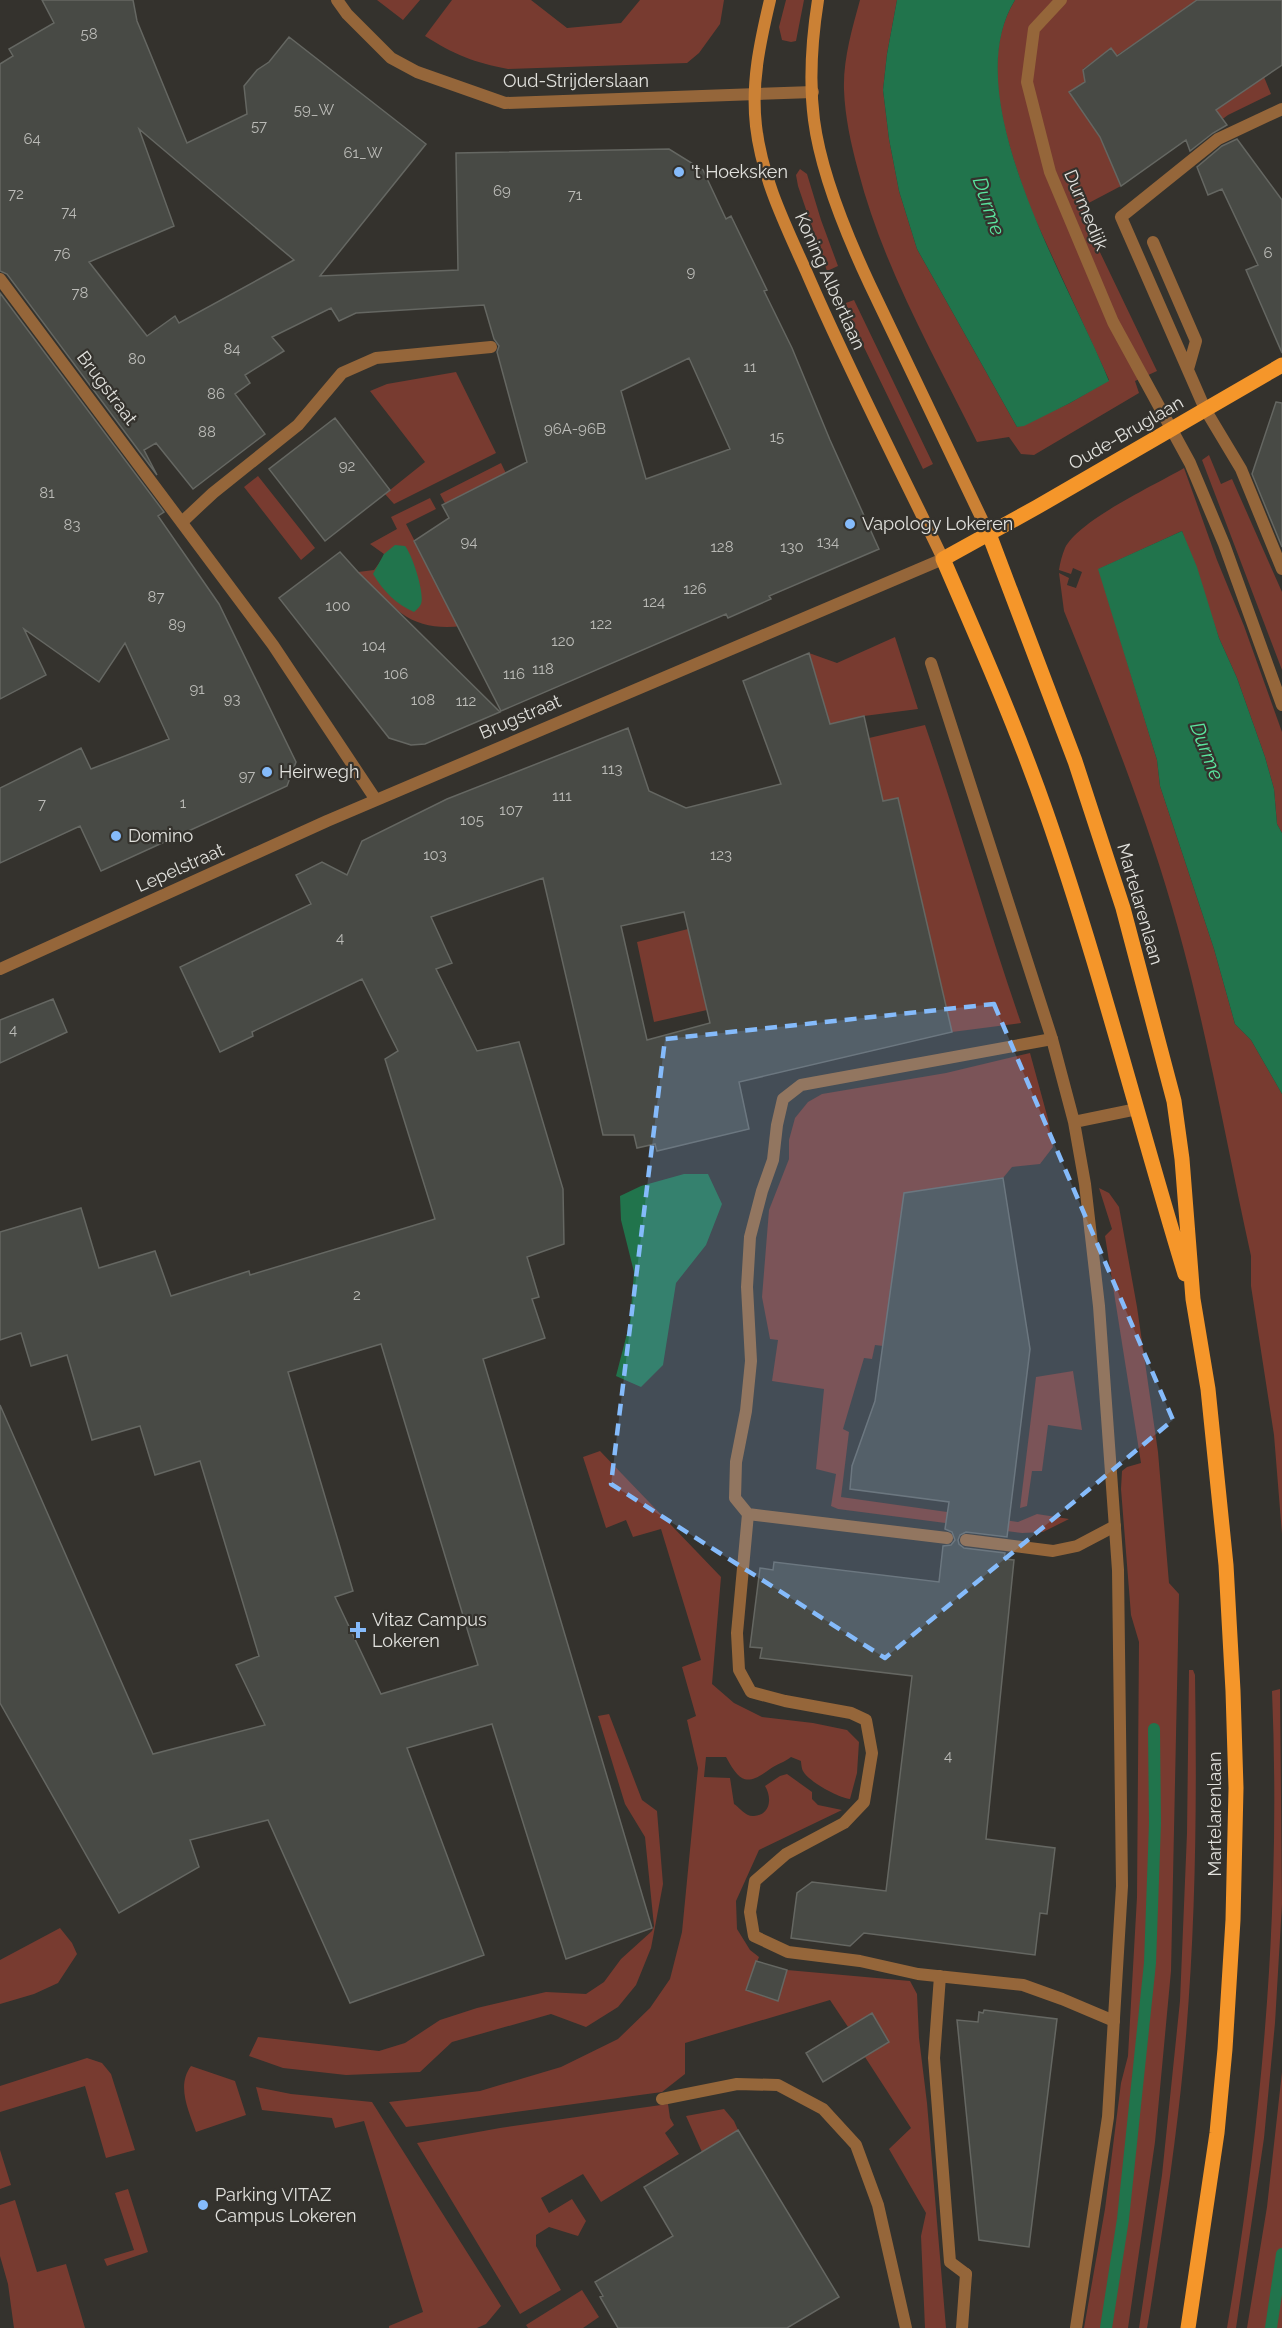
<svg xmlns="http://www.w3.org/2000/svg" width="1282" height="2328" font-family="Raleway,sans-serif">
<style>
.green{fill:#783b30}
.water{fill:#21744c}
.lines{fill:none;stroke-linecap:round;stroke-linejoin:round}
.stream{stroke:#21744c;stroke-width:12}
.building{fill:#484a45;stroke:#656762;stroke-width:1.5;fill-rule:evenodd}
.service{stroke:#95663a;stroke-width:12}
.minor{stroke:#95663a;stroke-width:12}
.tertiary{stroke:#95663a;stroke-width:12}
.secondary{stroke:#cb8135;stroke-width:12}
.primary{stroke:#f5962a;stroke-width:15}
.marked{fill:#85bbfb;fill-opacity:0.2;stroke:#85bbfb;stroke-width:4.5;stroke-dasharray:12 8;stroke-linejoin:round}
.poi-dot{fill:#85bbfb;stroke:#34322d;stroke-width:2}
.labels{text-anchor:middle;stroke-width:4.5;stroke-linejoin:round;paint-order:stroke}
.number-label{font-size:15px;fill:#bbbbb7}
.street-label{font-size:18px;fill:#e1e1dd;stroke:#34322d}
.poi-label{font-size:18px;fill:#e1e1dd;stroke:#34322d;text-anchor:start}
.water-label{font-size:20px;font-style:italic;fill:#5ae59e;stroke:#34322d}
</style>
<rect width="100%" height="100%" fill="#34322d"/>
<path class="green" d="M377 0H420L403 20Z
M452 0H531L567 28 621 23 640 0H724L720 24 699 53 687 63 508 69C475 63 453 54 425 36Z
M786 0H804L796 41 791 42 782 40 779 27Z
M860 0H897L887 54 883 90 889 139 899 191 917 249 1017 427 1070 403 1109 380 1030 208C1008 145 977 62 1015 0H1197L1182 10 1190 22 1141 56 1134 44 1117 55 1111 49 1083 69 1085 82 1069 92 1100 137 1121 186 1083 206 1096 244 1157 371 1135 381 1139 393 1034 455 1021 454 1009 437 977 442C933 353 883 267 858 170 851 144 845 117 844 90 843 60 852 29 860 0Z
M1264 77 1271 94 1228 115 1201 135 1208 115 1236 80 1244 91Z
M800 169 807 174 821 220 838 266 827 271 798 186 796 175Z
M854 300 933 464 923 469 843 304Z
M456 372 496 453 394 504 385 494 425 462 370 391 387 384Z
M1209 455 1221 484 1232 479 1282 592V670L1202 460Z
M501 463 564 595C517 610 446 647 401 613 386 602 372 585 358 572L374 570 383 558 384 554 370 544 397 529 391 517 430 498 436 509 406 524 447 604 488 583 440 494Z
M1184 468 1217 560 1244 626 1282 732V833L1277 824 1274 789 1265 757 1237 678 1219 638 1182 531 1099 569 1157 760 1160 786 1214 949 1235 1024 1251 1040 1282 1094V1534L1274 1435 1251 1286V1256C1227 1147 1208 1036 1178 928 1148 819 1106 715 1064 611L1059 573 1069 578 1067 585 1076 588 1082 572 1073 568 1071 574 1059 570C1060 563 1062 555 1065 548 1079 520 1155 485 1184 468Z
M258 476 315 548 301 560 244 487Z
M895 637 918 709 864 716 830 724 809 653 837 663Z
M925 725C959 824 987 925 1021 1023L952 1032 898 799 883 801 869 738Z
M688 929 707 1010 654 1022 637 942Z
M1030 1053 1048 1119 1053 1147 1040 1164 1012 1167 1003 1178 904 1193 883 1346 875 1345 872 1359 864 1358 843 1429 849 1432 841 1497 1018 1522 1037 1514 1069 1519 1043 1532 1022 1533 838 1509 831 1506 836 1474 816 1469 824 1389 772 1381 778 1340 770 1339 762 1297 769 1210 789 1159V1140L795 1118 808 1102 822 1094 946 1073Z
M1099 1188 1109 1193 1119 1207 1137 1307 1158 1452 1169 1583 1179 1594 1171 1971 1155 2142 1128 2328H1084L1105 2209 1121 2083 1128 2056 1137 1897 1139 1642 1131 1615 1121 1489 1122 1471 1127 1467 1141 1463 1105 1236 1112 1229Z
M1073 1371 1082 1430 1048 1425 1042 1471H1032L1027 1506 1020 1508 1036 1377Z
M600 1451 721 1577 712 1684 734 1703 762 1717 813 1723 847 1730 859 1742 857 1773 850 1799C839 1798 809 1782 803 1771 802 1770 801 1763 801 1761L791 1757C785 1762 777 1764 770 1769 747 1786 740 1783 726 1757H706L704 1777 730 1778 734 1804C740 1808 746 1817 754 1816 771 1815 772 1797 765 1786L780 1776 787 1774 812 1792V1799L818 1805 842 1810 759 1850 736 1901 737 1929 750 1950 759 1957 746 1990 778 2000 787 1970 910 1981 917 1994 919 2038 927 2103 946 2328H925L921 2236 926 2213 889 2149 911 2128 865 2057 889 2042 872 2013 848 2027 830 2000 685 2043V2074L662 2092 406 2127 389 2102 480 2091 561 2067 618 2039 650 2008 670 1979 682 1932 698 1768 687 1720 696 1716 682 1667 701 1660 661 1529 633 1537 626 1520 606 1528 583 1457Z
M1189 1670H1193L1195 1675C1197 1803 1196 1931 1184 2058 1176 2143 1163 2227 1150 2311L1147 2328H1139L1162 2175 1180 2001 1187 1833Z
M1280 1689 1282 1904 1275 2023 1264 2138 1236 2328H1227C1263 2117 1281 1905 1272 1691Z
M609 1714 642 1800 657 1811 663 1884 651 1948 636 1985 618 2007 586 2027 551 2014 452 2042 420 2072 346 2075 283 2068 249 2056 258 2037 379 2051 405 2043 440 2020 477 2008 546 1992 586 1994 604 1982 621 1959 652 1931 654 1926 645 1837 625 1804 598 1716Z
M60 1928 72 1943 77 1954 58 1983 34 1994 0 2004V1960Z
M87 2058 102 2063 111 2074 135 2150 106 2158 85 2086 0 2112V2086Z
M191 2066 235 2081 246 2115 196 2132C189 2111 176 2086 191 2066Z
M1282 2072V2328H1247L1267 2207Z
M256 2087 291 2094 372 2102 501 2306 486 2324 477 2328H389V2326L423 2312 364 2121 335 2128 332 2118 262 2110Z
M668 2104 670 2118 674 2125 665 2133 679 2154 601 2202 583 2174 541 2198 549 2213 572 2199 586 2221 578 2236 549 2227 536 2235V2246L561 2290 520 2314 417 2143 500 2128Z
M724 2109 734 2121 738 2130 702 2152 686 2116Z
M0 2150 11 2185 0 2189Z
M128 2189 148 2252 107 2266 104 2259 134 2250 115 2193Z
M15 2200 37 2272 66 2264 85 2328H14L8 2284 0 2256V2205Z
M582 2290 599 2317 583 2328H528L526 2325Z"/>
<path class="water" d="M897 0H1015C954 99 1071 285 1109 381L1070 403 1024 426 1017 427 917 249 899 191 889 139 883 90 887 54Z
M1182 531 1197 567 1219 638 1237 678 1265 757 1274 789 1277 824 1282 833V1094L1251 1040 1235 1024 1214 949 1160 786 1157 760 1098 569Z
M395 545 405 546C412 554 425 593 421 604 420 607 417 609 414 612 396 604 384 592 373 574L384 554Z
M684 1174H708L722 1204 706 1245 676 1283 663 1365 641 1387 616 1376 630 1322 634 1272 621 1220 620 1196 641 1186Z"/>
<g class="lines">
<path class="stream" d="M1106 2328 1123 2219 1150 1963 1155 1823 1154 1729
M1271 2328 1282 2254"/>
</g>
<path class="building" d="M42 0H133L137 21 187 143 247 114 244 86 257 70 269 62 289 37 426 144 320 276 458 270 456 153 669 149 703 170 726 219 731 216 767 290 764 291 792 348 830 440 879 549 769 596 771 599 728 618 726 614 501 711 414 541 449 518 442 505 527 462 497 352 499 346 494 339 484 305 356 313 339 321 331 308 272 337 284 351 245 375 250 383 235 394 265 434 193 489 156 443 144 450 157 475 7 274 0 271V64L13 56 9 49 54 23ZM139 129 294 260 179 323 175 316 147 336 89 262 174 226ZM689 358 730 449 646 479 621 391Z
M1197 0H1282V65L1216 110 1227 125 1213 133 1190 151 1186 140 1121 186 1100 137 1069 92 1085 82 1083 70 1111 48 1117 56Z
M1237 139 1282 200V353L1246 270 1258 265 1222 189 1208 195 1197 167 1222 146Z
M0 293 164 512 158 516 219 604 296 762 287 786 101 871 80 826 0 863V788L81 748 91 769 169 739 125 643 99 682 24 629 46 675 0 699Z
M1276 402 1282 403V547L1252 474Z
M335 418 390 490 325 541 269 469Z
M340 552 358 572 500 712 425 744 411 745 389 738 279 598Z
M809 653 830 724 864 716 883 801 898 798 952 1032 739 1082 749 1129 657 1151 655 1144 637 1148 634 1135H603L543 878 431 917 452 963 436 969 477 1051 519 1042 563 1189 564 1244 527 1257 539 1297 532 1299 545 1338 483 1359 652 1928 566 1959 492 1724 407 1748 484 1955 350 2003 268 1820 190 1840 199 1867 119 1913 0 1703V1405L153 1754 265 1725 236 1665 259 1656 200 1461 155 1475 140 1426 92 1440 67 1355 31 1366 21 1333 0 1340V1232L81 1208 99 1268 155 1251 171 1296 249 1271 250 1275 435 1219 385 1059 398 1051 362 979 252 1032 253 1036 220 1052 180 967 311 904 296 875 322 862 347 875 362 841 447 799 628 728 649 791 686 808 781 784 743 681ZM684 912 710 1023 647 1040 621 926ZM381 1344 478 1665 381 1694 335 1597 353 1591 288 1372Z
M53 999 67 1032 0 1063V1020Z
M1003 1178 1030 1349 1007 1537 966 1532 960 1535 958 1540 959 1544 964 1548 1005 1553 1004 1559 1014 1560 986 1839 1055 1848 1047 1914 1040 1913 1035 1955 864 1933 850 1946 791 1938 797 1893 812 1882 886 1891 912 1676 760 1658 762 1648 750 1647 760 1568 773 1570 774 1562 939 1582 943 1546 951 1545 955 1540 952 1532 945 1529 949 1502 850 1489 852 1466 875 1401 904 1193Z
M756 1961 787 1970 778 2001 746 1990Z
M984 2010 1057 2019 1029 2247 979 2240 957 2020 978 2022 979 2012 983 2013Z
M872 2013 889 2042 823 2082 806 2053Z
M738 2130 839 2297 787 2328H618L600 2297 603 2296 595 2282 673 2236 644 2187Z"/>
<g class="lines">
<path class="service" d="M1061 0 1034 29 1027 82 1050 172 1113 322 1190 463 1224 544 1282 705
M1282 109 1218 139 1121 217 1205 409 1241 469 1282 569
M1153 242 1196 341 1188 369
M748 1514 737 1633 739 1670 751 1692 785 1701 851 1713 866 1720 872 1753 864 1802 844 1823 786 1854 755 1881 750 1912 754 1936 788 1952 860 1961 918 1974 1023 1985 1062 1999 1114 2021
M947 1538 748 1514 735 1498 736 1462 746 1411 751 1361 747 1287 750 1237 762 1191 773 1160 777 1125 783 1099 801 1085 1052 1039
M966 1540 1053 1551 1077 1546 1115 1526
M940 1976 934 2058 950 2262 966 2274
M662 2099 737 2084 778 2085 823 2109 856 2145 878 2205 906 2328"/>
<path class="minor" d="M337 0 347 14 391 58 417 72 505 103 813 92
M182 522 213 493 298 425 342 373 376 358 491 347
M931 663 1052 1039 1074 1122 1085 1184 1099 1306 1118 1570 1122 1886 1108 2117 1076 2328
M1074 1122 1137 1109
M962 2328 966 2274"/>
<path class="tertiary" d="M0 279 273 645 376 800
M0 969 327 821 943 559"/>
<path class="secondary" d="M770 0C760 42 751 83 756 126 762 178 785 224 806 271 848 369 897 463 943 559
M818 0C812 38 809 81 814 120 821 174 847 236 870 285L989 534"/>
<path class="primary" d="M989 534 1075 761 1123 908 1174 1101 1182 1159 1193 1299 1208 1389 1226 1565 1233 1691 1236 1788 1233 1920 1225 2049 1217 2133 1188 2328
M1185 1274C1138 1120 1099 964 1046 812 1016 726 979 642 943 559L1037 507 1282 365"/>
</g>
<path class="marked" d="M994 1004 1173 1420 885 1658 611 1484 665 1039Z"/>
<g class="poi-dot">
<circle cx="679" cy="172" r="6"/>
<circle cx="850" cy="524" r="6"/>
<circle cx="267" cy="772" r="6"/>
<circle cx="116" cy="836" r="6"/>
<path d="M355 1621h6v6h6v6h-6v6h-6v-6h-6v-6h6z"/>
<circle cx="203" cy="2205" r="6"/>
</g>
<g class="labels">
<g class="number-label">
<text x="89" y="39">58</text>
<text x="314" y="115">59_W</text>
<text x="259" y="131">57</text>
<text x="32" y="144">64</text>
<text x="363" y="158">61_W</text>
<text x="502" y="196">69</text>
<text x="16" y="199">72</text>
<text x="575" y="200">71</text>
<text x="69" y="217">74</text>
<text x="1268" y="258">6</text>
<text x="62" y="259">76</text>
<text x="691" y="277">9</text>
<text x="80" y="298">78</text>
<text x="232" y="354">84</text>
<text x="137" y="364">80</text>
<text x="750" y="372">11</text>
<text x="216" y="399">86</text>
<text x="575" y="434">96A-96B</text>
<text x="207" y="437">88</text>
<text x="777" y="442">15</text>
<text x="347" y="471">92</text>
<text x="47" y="498">81</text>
<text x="72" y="530">83</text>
<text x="469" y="547">94</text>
<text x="828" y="547">134</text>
<text x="722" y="552">128</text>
<text x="792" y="552">130</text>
<text x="695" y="594">126</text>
<text x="156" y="602">87</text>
<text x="654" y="607">124</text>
<text x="338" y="611">100</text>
<text x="601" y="629">122</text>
<text x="177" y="630">89</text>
<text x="563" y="646">120</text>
<text x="374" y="651">104</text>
<text x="543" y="674">118</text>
<text x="396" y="679">106</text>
<text x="514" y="679">116</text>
<text x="197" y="694">91</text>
<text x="232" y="704">93</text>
<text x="423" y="705">108</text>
<text x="466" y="706">112</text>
<text x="612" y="774">113</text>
<text x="247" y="781">97</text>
<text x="562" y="801">111</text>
<text x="183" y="808">1</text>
<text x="42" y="809">7</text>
<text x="511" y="815">107</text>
<text x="472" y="825">105</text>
<text x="435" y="860">103</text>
<text x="721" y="860">123</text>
<text x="340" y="943">4</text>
<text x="13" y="1035">4</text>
<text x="357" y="1300">2</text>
<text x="948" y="1761">4</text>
</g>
<g class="street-label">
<text x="576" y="87">Oud-Strijderslaan</text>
<text transform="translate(1086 210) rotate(67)" y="6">Durmedijk</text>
<text transform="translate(830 281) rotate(66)" y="6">Koning Albertlaan</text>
<text transform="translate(107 388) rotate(53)" y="6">Brugstraat</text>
<text transform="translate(1126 433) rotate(-30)" y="6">Oude-Bruglaan</text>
<text transform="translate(520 717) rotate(-23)" y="6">Brugstraat</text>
<text transform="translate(180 868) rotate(-24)" y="6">Lepelstraat</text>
<text transform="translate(1140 904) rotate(74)" y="6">Martelarenlaan</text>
<text transform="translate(1215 1814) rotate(-90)" y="6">Martelarenlaan</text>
</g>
<g class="poi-label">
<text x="691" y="178">'t Hoeksken</text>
<text x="862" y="530">Vapology Lokeren</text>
<text x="279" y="778">Heirwegh</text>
<text x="128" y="842">Domino</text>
<text x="372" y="1626">Vitaz Campus<tspan x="372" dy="21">Lokeren</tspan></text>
<text x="215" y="2201">Parking VITAZ<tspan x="215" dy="21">Campus Lokeren</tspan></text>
</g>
<g class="water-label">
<text transform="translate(989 206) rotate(71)" y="7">Durme</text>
<text transform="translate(1207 751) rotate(69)" y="7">Durme</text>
</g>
</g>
</svg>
